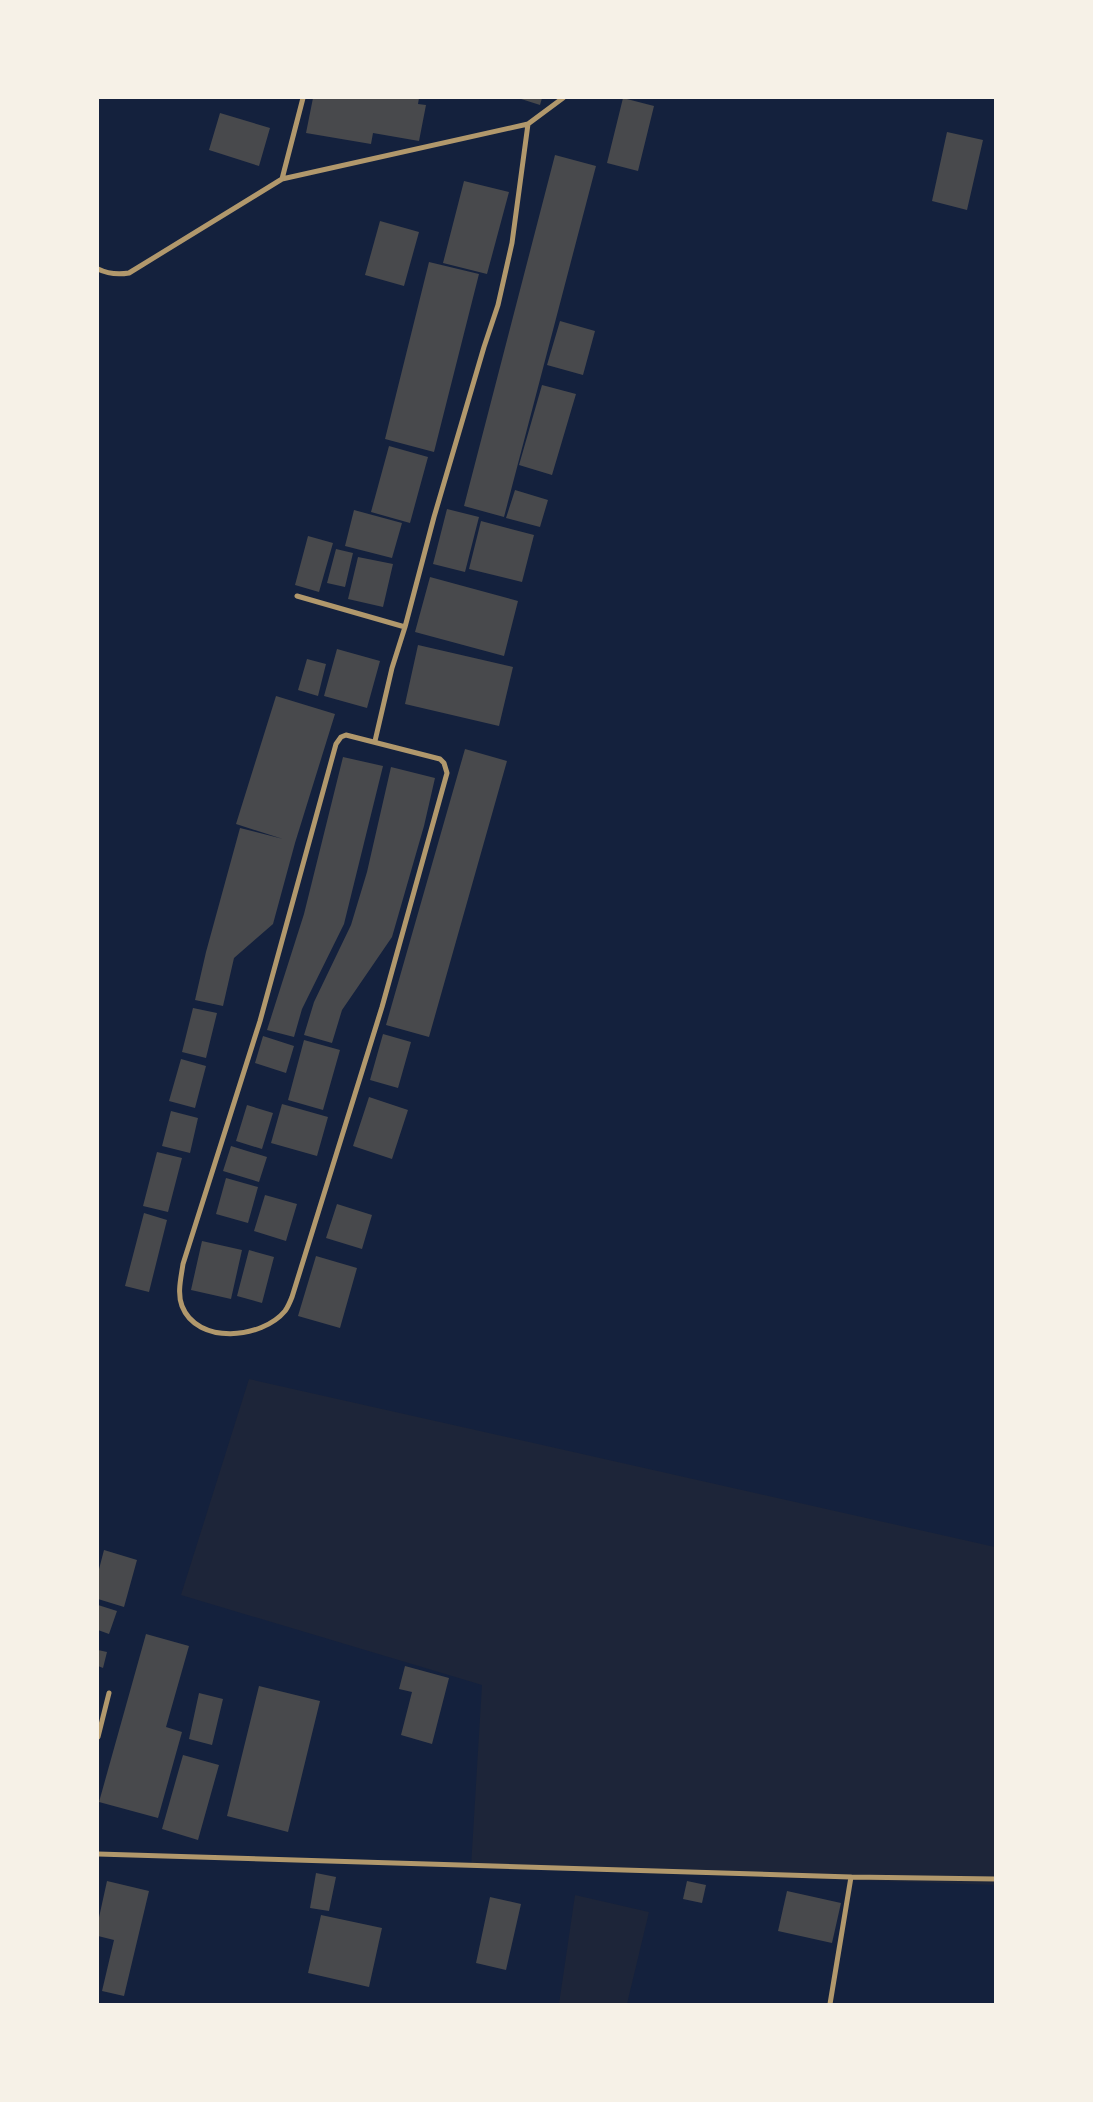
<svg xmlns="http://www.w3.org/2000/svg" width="1093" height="2102" font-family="Inter,sans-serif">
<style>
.green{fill:#1d2539}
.building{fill:#48494c}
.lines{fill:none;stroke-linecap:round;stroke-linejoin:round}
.minor{stroke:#b1986c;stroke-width:5}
</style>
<rect width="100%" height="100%" fill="#14213d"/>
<path class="green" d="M249 1379 995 1547V1885L471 1867 482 1685 181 1595Z
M575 1895 649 1912 627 2004H559Z"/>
<path class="building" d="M313 98H419L418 104 426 105 419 141 373 133 371 144 306 133Z
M518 98H542L540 105Z
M623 98 654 106 638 171 607 163Z
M220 113 270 128 259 166 209 150Z
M947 132 983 140 967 210 932 201Z
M555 155 596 166 504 517 464 506Z
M464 181 509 192 487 274 443 263Z
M380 221 419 232 404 286 365 275Z
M429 262 479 274 434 452 385 439Z
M560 321 595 331 583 375 547 365Z
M542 385 576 394 552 475 519 465Z
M389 446 428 457 410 523 371 512Z
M515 490 548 500 540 527 506 518Z
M447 509 479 517 465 572 433 564Z
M354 510 402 523 392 558 345 546Z
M481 521 534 535 522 582 469 569Z
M308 536 333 543 319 592 295 585Z
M336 549 353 553 345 587 327 583Z
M358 557 393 564 383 607 348 599Z
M430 577 518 601 504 656 415 632Z
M418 645 513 667 499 726 405 704Z
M337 649 380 661 367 708 324 696Z
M307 659 326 664 318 696 298 690Z
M276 696 335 714 295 843 273 924 234 958 223 1006 195 1000 206 952 240 828 283 839 236 824Z
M465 749 507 761 429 1037 386 1025Z
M343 757 383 766 344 924 302 1009 294 1037 267 1030 304 914Z
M391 767 435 778 424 826 392 937 342 1010 332 1043 304 1035 314 1002 351 925 367 872Z
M193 1008 217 1013 206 1058 182 1052Z
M383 1034 411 1042 398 1088 370 1080Z
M263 1036 294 1046 286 1073 255 1063Z
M304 1040 340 1050 323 1110 288 1100Z
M181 1059 206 1066 195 1108 169 1101Z
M369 1097 408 1110 392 1159 353 1146Z
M282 1104 328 1117 317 1156 271 1143Z
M247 1105 273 1113 262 1149 236 1141Z
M171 1111 198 1118 190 1153 162 1146Z
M231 1146 267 1157 259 1182 223 1171Z
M157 1152 182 1158 168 1212 143 1206Z
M226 1178 258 1187 248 1223 216 1214Z
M265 1195 297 1204 286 1241 254 1231Z
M337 1204 372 1215 362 1249 326 1238Z
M144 1213 167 1220 149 1292 125 1286Z
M202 1241 242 1250 231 1299 191 1290Z
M249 1250 274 1257 262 1303 237 1296Z
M316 1256 357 1268 340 1328 298 1316Z
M104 1550 137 1560 124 1607 98 1599V1573Z
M98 1605 117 1611 109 1634 98 1630Z
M146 1634 189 1646 166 1727 182 1732 158 1818 99 1802Z
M98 1650 107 1652 103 1668 98 1666Z
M405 1666 449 1678 432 1744 401 1735 412 1692 399 1689Z
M259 1686 320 1701 288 1832 227 1816Z
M199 1693 223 1699 212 1745 189 1739Z
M183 1755 219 1765 198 1840 162 1829Z
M316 1873 336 1877 329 1911 310 1908Z
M107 1881 149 1891 124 1996 102 1991 114 1940 98 1936V1922Z
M687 1881 706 1885 702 1903 683 1899Z
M787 1891 841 1903 832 1943 778 1931Z
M490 1897 521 1904 506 1970 476 1963Z
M321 1915 382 1928 369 1987 308 1973Z"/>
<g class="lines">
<path class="minor" d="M282 179 303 98
M98 269C108 274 117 275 129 273L282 179 528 124 563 98
M297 596 405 627
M346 735 440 759 444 763 447 773 382 1007 292 1297C290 1302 288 1307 285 1311 262 1339 197 1345 182 1306 177 1293 181 1278 183 1264L260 1021 336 744 341 737Z
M375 741 392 668 405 627 434 517 484 347 498 305 512 243 528 124
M98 1737 109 1693
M98 1854 851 1877 996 1879
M830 2004 851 1877"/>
</g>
<rect width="1093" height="2102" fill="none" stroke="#f6f1e7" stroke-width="198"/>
</svg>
